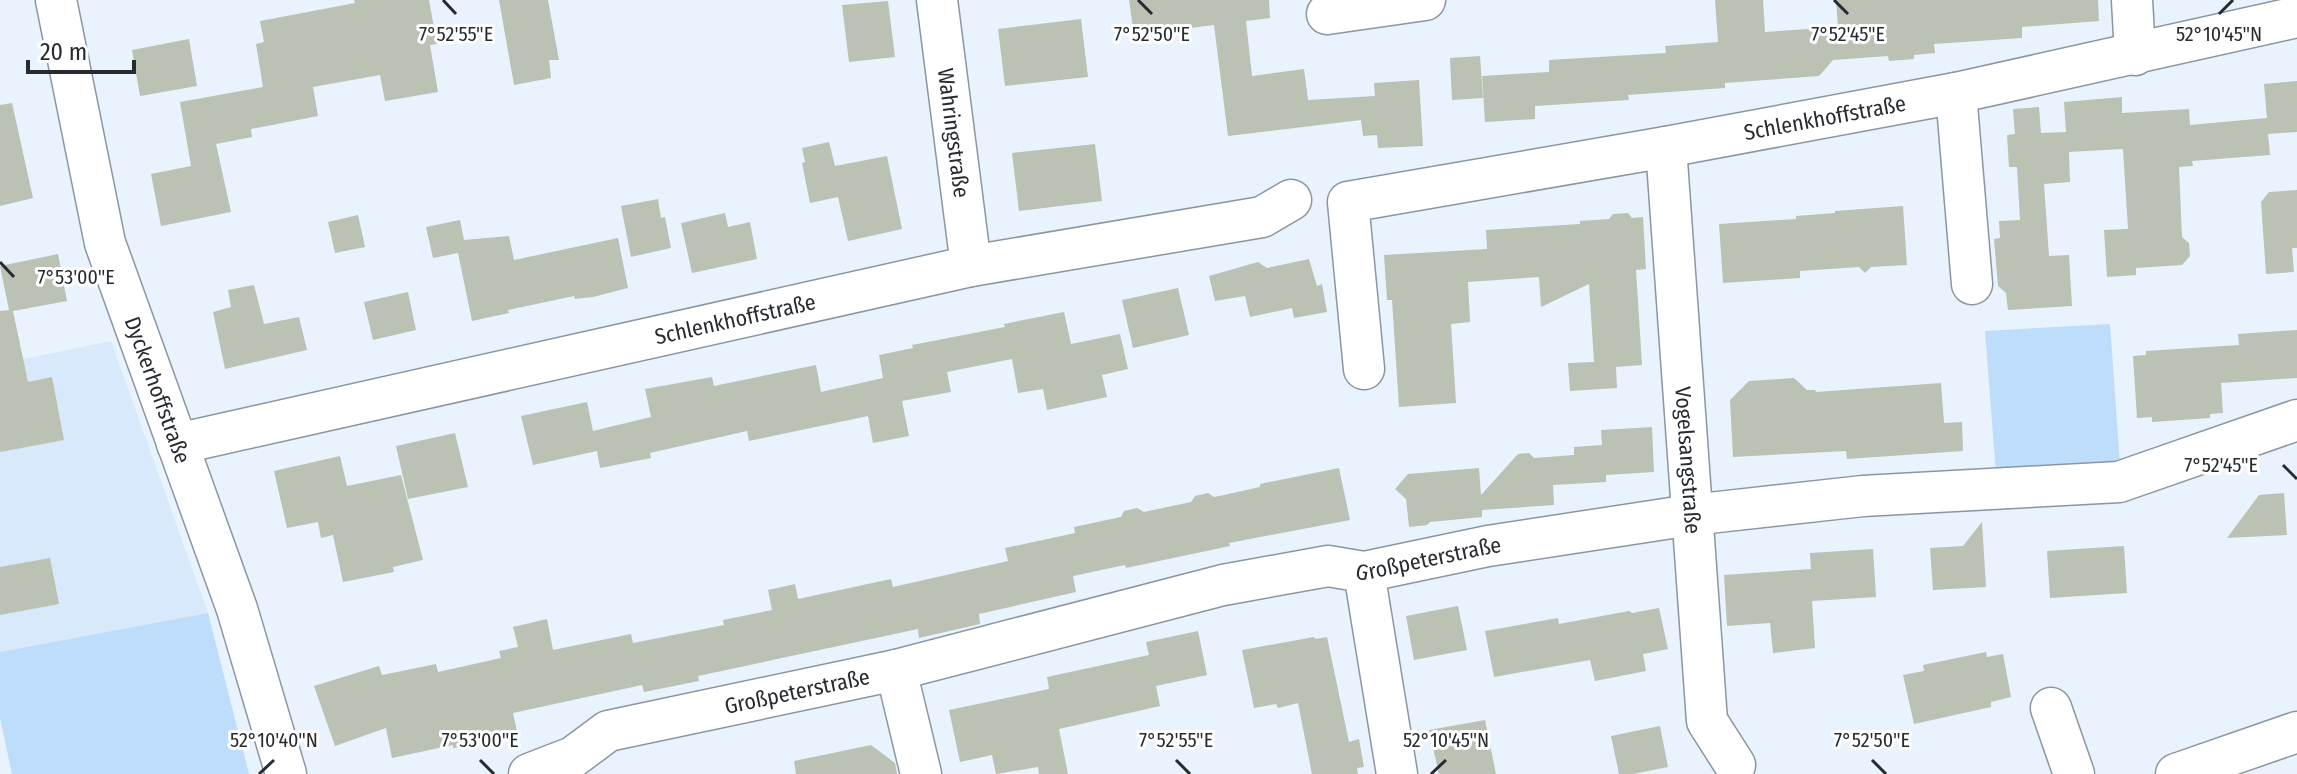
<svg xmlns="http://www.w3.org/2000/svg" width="2297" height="774" font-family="'Fira Sans Condensed',sans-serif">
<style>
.built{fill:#d7e9fa}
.green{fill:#beddfb}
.building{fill:#bbc1b3}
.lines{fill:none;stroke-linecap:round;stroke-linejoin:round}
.minor-casing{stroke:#8b96a1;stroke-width:43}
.minor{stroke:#fff;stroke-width:40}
.ticks{fill:none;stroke:#272b30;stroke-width:3}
.labels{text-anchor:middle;stroke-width:6;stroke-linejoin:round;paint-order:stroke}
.street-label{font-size:22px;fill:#272b30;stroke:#fff}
.ticks-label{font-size:20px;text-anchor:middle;fill:#272b30;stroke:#fff;stroke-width:6;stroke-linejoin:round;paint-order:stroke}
</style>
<rect width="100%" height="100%" fill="#e9f3fd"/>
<path class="built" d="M111 341 208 613 0 652V364Z"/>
<path class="green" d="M2110 324 2120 464 1996 474 1985 331Z
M208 613 249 774H12L0 718V652Z"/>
<path class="building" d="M354 0H429L437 44 430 45 438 92 385 101 380 75 313 87 318 116 251 129 252 137 216 144 231 212 161 226 151 174 191 166 180 102 263 87 256 44 264 42 260 21 355 3Z
M499 0H548L559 60H549L551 78 514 85Z
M1129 0H1269L1270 18 1246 21 1252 76 1304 69 1308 100 1375 96 1374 83 1419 80 1423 146 1378 148 1377 135 1363 136 1361 120 1228 136 1214 25 1134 35Z
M1715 0H1763L1765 32 1838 27 1836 0H2098L2099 21 2022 27V38L1934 44 1935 53 1914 55V59L1889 61 1888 56 1833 60 1819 76 1725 83V88L1628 95 1629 100 1535 106V119L1485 122 1482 76 1549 72V60L1666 53 1665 46 1718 42Z
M888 1 895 57 849 62 842 5Z
M1081 19 1088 77 1005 86 998 29Z
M189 39 197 86 140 96 132 50Z
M1480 56 1483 98 1452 100 1450 58Z
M2297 81V132L2268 134 2270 155 2192 161 2193 166 2179 167 2182 237 2189 243 2190 256 2182 265 2136 268V275L2107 277 2104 230 2128 229 2123 149 2069 152 2070 182 2044 184 2049 256 2069 255 2072 306 2008 310 2006 293 1998 286 1994 239 2000 238 1999 221 2020 220 2017 167H2009L2007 135 2015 134 2013 109 2039 107 2041 133 2066 132 2064 102 2122 97V113L2189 109 2190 125 2267 118 2264 84Z
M12 103 33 198 0 206V105Z
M829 142 835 166 887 156 902 229 848 241 838 197 810 203 802 163 805 162 802 148Z
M1095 144 1102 201 1019 211 1012 153Z
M2297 190V248H2292L2294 272 2266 274 2261 202 2269 192Z
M658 199 661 218 665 217 671 248 631 257 621 206Z
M1903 206 1907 265 1871 267 1865 273 1859 267 1800 271V278L1723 283 1719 224 1796 219V216L1835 213V211Z
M725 213 728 227 750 222 757 259 692 273 681 223Z
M1628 213 1632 218 1643 217 1646 269 1636 270 1642 365 1616 367 1617 388 1570 391 1568 363 1594 362 1589 284 1541 307 1539 277 1468 282 1470 322 1451 324 1456 403 1399 407 1392 300H1387L1384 255 1487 249 1486 230 1580 224V221L1609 219 1613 214Z
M358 215 365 247 335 253 328 222Z
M460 220 464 240 509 236 514 260 618 238 628 288 593 297 575 299 574 296 508 310 509 313 472 321 458 253 433 258 426 227Z
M58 254 67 301 13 311 28 382 52 377 64 440 0 452V311L9 310 0 266Z
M1309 259 1317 286 1322 284 1327 312 1294 318 1292 308 1250 317 1245 296 1215 301 1209 276 1258 262 1267 268Z
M254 285 264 324 299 317 307 350 225 369 213 312 231 307 228 290Z
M1178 288 1189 335 1133 348 1122 300Z
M408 292 416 330 373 340 364 302Z
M1064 312 1071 344 1120 334 1128 369 1102 375 1107 397 1047 410 1043 389 1018 393 1012 359 947 372 951 392 902 401 909 436 873 443 868 416 749 441 747 431 650 453 651 458 600 468 597 451 533 465 521 416 587 402 593 431 651 417 645 389 712 377 714 386 816 365 821 392 883 378 879 355 913 348 912 345 1005 327 1004 324Z
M2297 330V378L2221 383 2223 413 2210 414V418L2152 422V417L2137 418 2133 356 2146 355V351L2239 345 2238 334Z
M1794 378 1807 390H1815L1816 392 1941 383 1944 423 1962 422 1963 451 1847 459 1846 451 1733 457 1730 400 1749 381Z
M1652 427 1654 472 1606 475V482L1553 485 1554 505 1482 510V517L1430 522 1427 525 1409 527 1406 499 1395 489 1408 474 1479 468 1481 495 1518 454 1529 453 1534 458 1574 455V447L1602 445 1601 430Z
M455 433 468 487 408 499 396 446Z
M340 456 347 486 401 475 423 560 393 567 394 572 343 582 333 535 321 538 318 522 287 528 274 471Z
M1339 468 1350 520 1229 543 1230 546 1126 568 1125 565 1073 576 1076 592 979 614 980 624 919 638 918 629 698 676 699 681 644 692 642 685 513 713 518 736 471 746 453 748V745L392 758 386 728 335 746 314 686 379 666 382 675 436 664 438 672 501 658 499 651 518 647 513 627 547 619 553 650 631 634 633 643 724 625 723 620 772 610 768 590 795 584 798 599 891 579 893 587 1008 561 1005 548 1075 533 1074 527 1121 517 1124 511 1137 508 1144 512 1191 502 1195 496 1208 493 1214 497 1224 495 1260 487V484Z
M2284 493 2287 535 2227 538 2259 495Z
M1982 522 1986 587 1933 590 1930 548 1963 546Z
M2124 546 2127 593 2050 598 2047 551Z
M1873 549 1876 597 1812 601 1815 648 1773 653 1770 623 1727 626 1724 575 1811 569 1810 553Z
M50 558 59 604 0 615V567Z
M1458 606 1467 650 1414 660 1406 616Z
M1659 608 1668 649 1643 654 1646 671 1595 681 1590 660 1494 677 1485 631 1558 618 1559 624 1629 611 1632 613Z
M1198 631 1207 675 1156 686 1160 706 1059 729 1068 774H1039L1038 767 996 774 992 755 960 762 949 710 1049 689 1047 677 1149 655 1146 642Z
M1314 637 1315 639 1327 637 1349 742 1359 739 1364 767 1357 768 1358 774H1312L1298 703 1278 708 1276 704 1254 708 1242 650Z
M1986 652 1987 657 2003 654 2011 697 1991 702V707L1914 724 1903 675 1924 671 1923 665Z
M1485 720 1496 774H1439L1429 730Z
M1660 726 1668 767 1633 774H1619L1611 736Z
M871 745 895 763 897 774H796L794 761Z"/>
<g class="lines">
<g class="minor-casing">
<g id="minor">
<path id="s1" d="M56 0 105 243 237 609 286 774"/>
<path id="s2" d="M937 0 971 266"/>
<path d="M2132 0 2135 55"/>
<path d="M1327 14 1425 0"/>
<path d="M1956 93 1972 284"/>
<path id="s3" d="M1666 147 1707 721 1735 765"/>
<path id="s4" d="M1364 369 1348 202 1666 147 1956 93 2297 17"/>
<path id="s5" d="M177 444 971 266 1262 217 1291 200"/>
<path d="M1364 572 1397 774"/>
<path d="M896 670 921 774"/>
<path d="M2051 708 2074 774"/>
<path id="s6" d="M529 774 573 757 608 731 896 670 1223 585 1328 566 1364 572 1488 546 1691 515 1863 496 2119 482 2297 420"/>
<path d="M2176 774 2297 732"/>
</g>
</g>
<use href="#minor" class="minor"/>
</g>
<path class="ticks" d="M443 0 456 14M1138 0 1152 14M1834 0 1848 14M2219 14 2233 0M0 262 14 277M2283 465 2297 479M480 760 494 774M1176 760 1190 774M1872 760 1886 774M259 774 274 760M1431 774 1446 760"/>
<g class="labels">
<g class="street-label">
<text dy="8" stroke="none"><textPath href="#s4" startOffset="652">Schlenkhoffstraße</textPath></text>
<text dy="8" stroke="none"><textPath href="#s2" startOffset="134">Wahringstraße</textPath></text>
<text dy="8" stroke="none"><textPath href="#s5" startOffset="572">Schlenkhoffstraße</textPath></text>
<text dy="8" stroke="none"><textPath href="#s1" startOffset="404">Dyckerhoffstraße</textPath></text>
<text dy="8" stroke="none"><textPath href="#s3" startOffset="314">Vogelsangstraße</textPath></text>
<text dy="8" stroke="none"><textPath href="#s6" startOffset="932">Großpeterstraße</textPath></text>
<text dy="8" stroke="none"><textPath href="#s6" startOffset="284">Großpeterstraße</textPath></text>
</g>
</g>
<g class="ticks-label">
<text x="2219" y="41">52°10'45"N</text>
<text x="456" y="41">7°52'55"E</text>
<text x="1152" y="41">7°52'50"E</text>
<text x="1848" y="41">7°52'45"E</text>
<text x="76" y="284">7°53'00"E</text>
<text x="2221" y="472">7°52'45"E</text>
<text x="480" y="747">7°53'00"E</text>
<text x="1176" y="747">7°52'55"E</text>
<text x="1872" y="747">7°52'50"E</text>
<text x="274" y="747">52°10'40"N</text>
<text x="1446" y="747">52°10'45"N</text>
</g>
<path d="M28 60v12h106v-12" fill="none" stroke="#272b30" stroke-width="4"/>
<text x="40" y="60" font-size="24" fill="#272b30" stroke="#ffffff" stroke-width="6" paint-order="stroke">20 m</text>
</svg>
